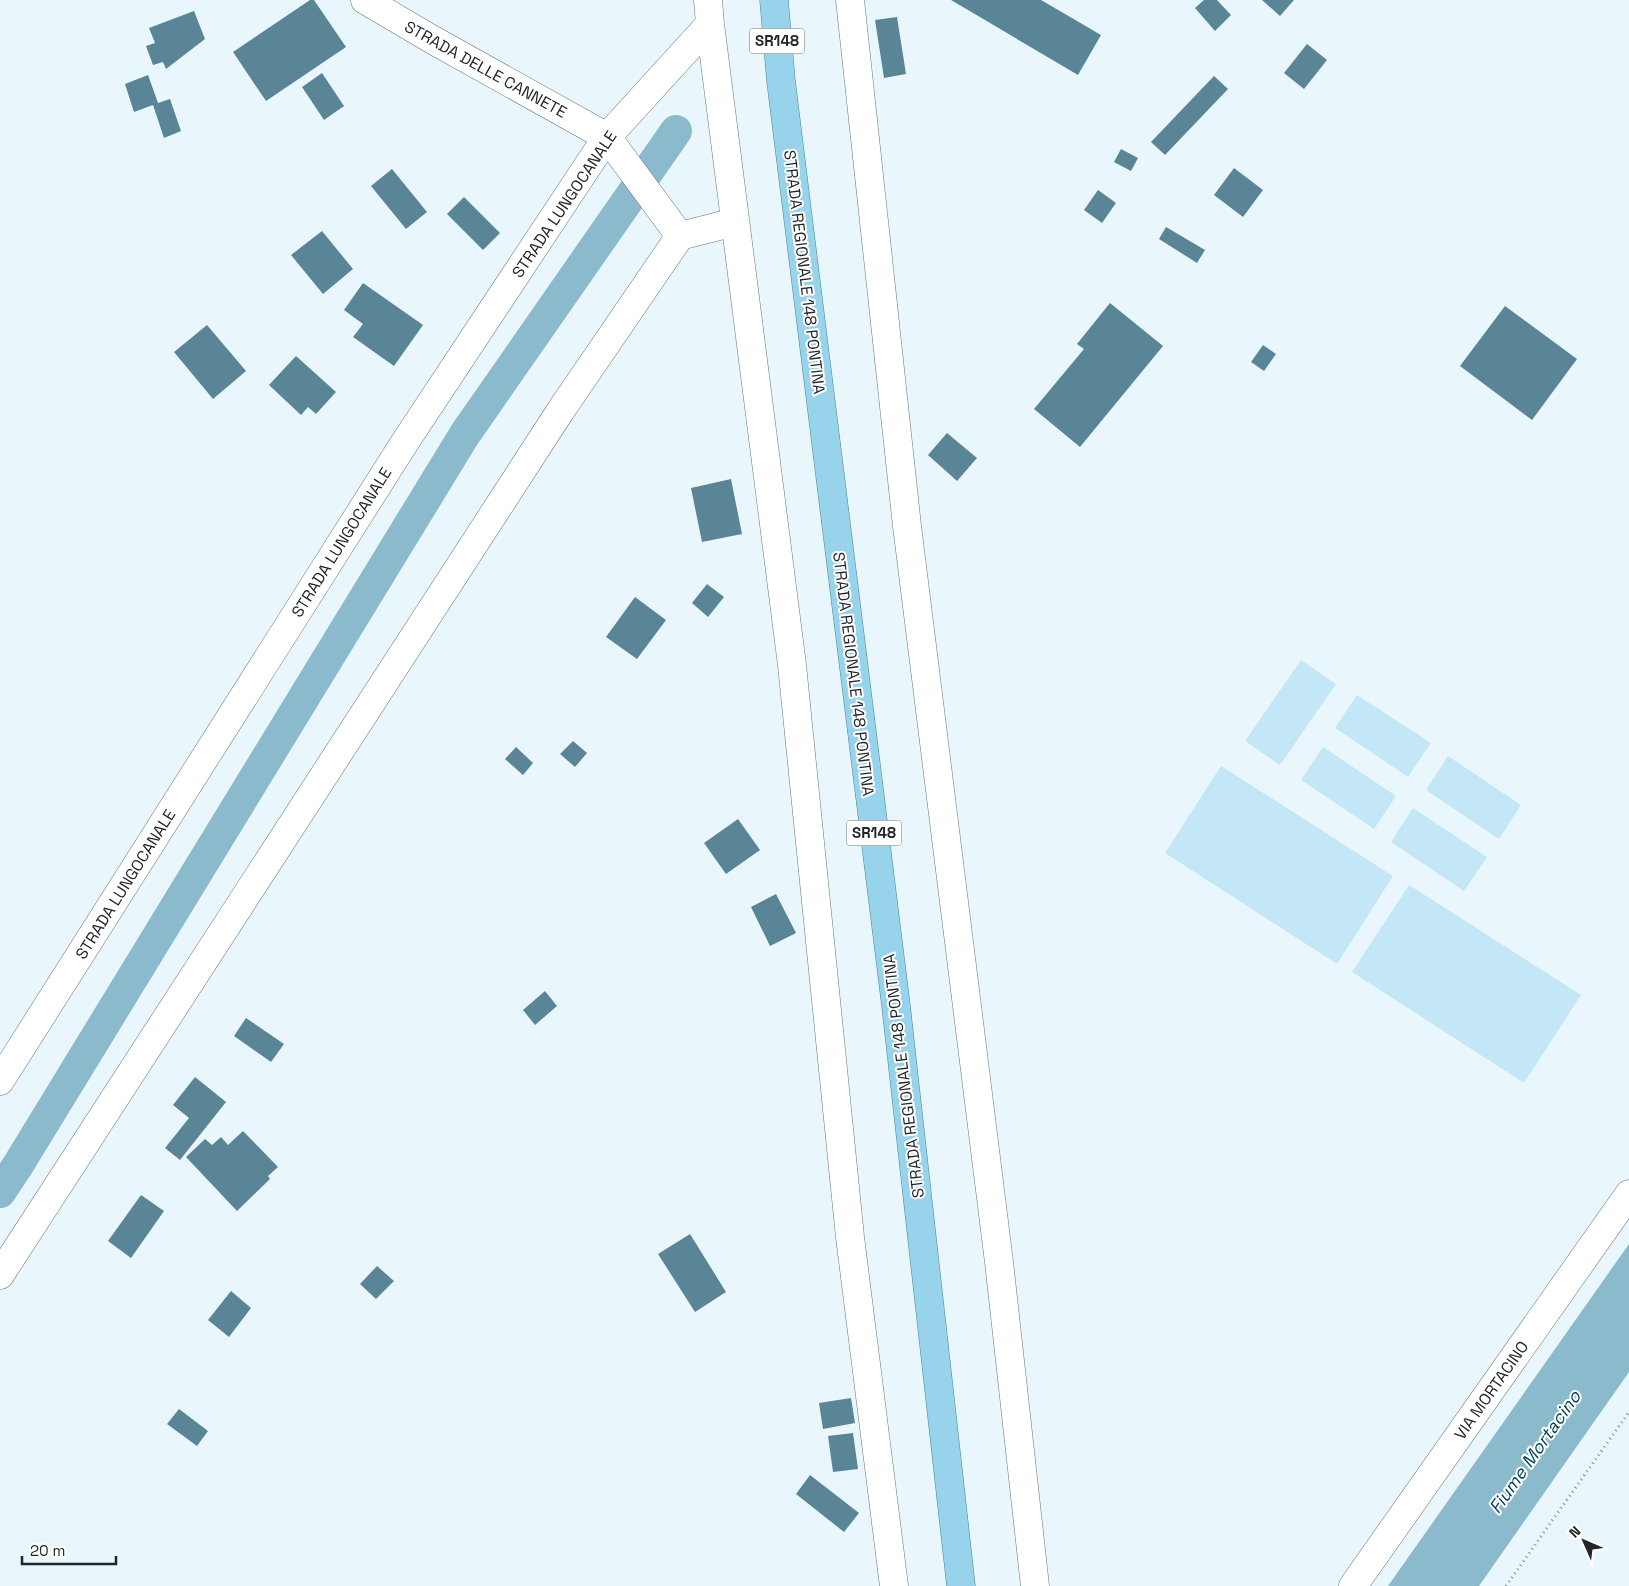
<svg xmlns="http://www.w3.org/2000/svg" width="1629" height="1586" font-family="'Space Grotesk',sans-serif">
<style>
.green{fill:#c3e7f6}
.water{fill:#8cbacd}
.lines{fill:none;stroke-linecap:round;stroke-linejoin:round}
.canal{stroke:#8cbacd;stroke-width:32}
.building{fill:#598597}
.street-casing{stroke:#68747a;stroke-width:29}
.primary-casing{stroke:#41859e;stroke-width:29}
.path{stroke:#858f93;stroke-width:3;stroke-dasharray:1 4;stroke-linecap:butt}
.street{stroke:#fff;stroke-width:28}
.primary{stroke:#97d4eb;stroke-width:28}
.labels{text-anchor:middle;stroke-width:4;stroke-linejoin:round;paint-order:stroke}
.shield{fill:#fff;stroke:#646768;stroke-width:1}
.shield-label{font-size:15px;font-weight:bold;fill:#212628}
.street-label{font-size:16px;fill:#212628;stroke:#fff}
.water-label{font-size:18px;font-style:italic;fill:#004256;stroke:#fff}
</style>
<rect width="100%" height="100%" fill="#e9f7fd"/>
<path class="green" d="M1301 660 1336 684 1280 765 1245 741Z
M1357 695 1431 743 1408 777 1335 728Z
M1323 747 1396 796 1374 829 1301 780Z
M1448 756 1521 805 1499 839 1426 790Z
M1221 766 1393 876 1337 964 1165 853Z
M1413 808 1487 857 1464 891 1391 842Z
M1409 885 1581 995 1524 1083 1352 972Z"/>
<path class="water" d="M1629 1244V1372L1479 1586H1388Z"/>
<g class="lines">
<path class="canal" d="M0 1192 18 1165 465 434 676 131"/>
</g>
<path class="building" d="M310 0H314L346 47 266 101 233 52Z
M951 0H1041L1101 35 1078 75Z
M1204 0H1217L1231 15 1215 31 1195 8Z
M1262 0H1294L1280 16Z
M194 11 205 39 166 69 163 62 153 65 146 46 155 43 149 28Z
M897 17 906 74 884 78 875 20Z
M1307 44 1327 60 1304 89 1284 73Z
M322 73 344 106 324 120 302 87Z
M148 75 158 103 170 99 181 131 164 138 153 105 134 112 125 84Z
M1214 76 1228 89 1165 155 1151 142Z
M1121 149 1138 158 1131 171 1114 162Z
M1234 168 1263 190 1243 217 1214 195Z
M392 169 427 212 406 229 371 186Z
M1098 190 1116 203 1102 223 1084 210Z
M464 197 500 233 483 250 447 214Z
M1166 227 1205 250 1197 263 1159 239Z
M322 231 353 269 323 294 291 255Z
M363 283 423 325 394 366 353 337 363 324 344 310Z
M1110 303 1163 346 1080 447 1034 409 1084 349 1077 344Z
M1505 306 1577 359 1532 420 1460 366Z
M207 325 246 371 213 399 174 352Z
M1263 345 1276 354 1264 371 1251 362Z
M296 356 336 392 316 414 308 407 301 415 269 385Z
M947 433 977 458 957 481 928 455Z
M731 479 742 534 702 542 691 488Z
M707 584 724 597 708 617 692 603Z
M635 597 666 620 637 659 606 637Z
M573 741 587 753 575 767 560 754Z
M516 747 533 763 523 775 505 759Z
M738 819 760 850 726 874 704 843Z
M776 894 796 933 770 946 751 907Z
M545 991 557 1006 535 1025 523 1010Z
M246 1018 284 1044 271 1062 234 1036Z
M195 1077 226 1102 180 1160 165 1148 189 1118 173 1105Z
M243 1131 278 1167 268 1176 270 1179 237 1211 186 1157 205 1139 212 1145 221 1137 228 1145Z
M141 1195 164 1211 131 1258 108 1241Z
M690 1234 726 1292 695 1312 658 1254Z
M377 1266 394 1281 376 1299 360 1284Z
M231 1291 251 1308 229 1337 208 1320Z
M851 1398 855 1423 823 1429 819 1403Z
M179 1409 208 1431 197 1446 167 1424Z
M853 1433 858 1469 833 1472 828 1436Z
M810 1475 859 1513 844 1532 796 1494Z"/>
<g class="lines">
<g class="street-casing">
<path id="street" d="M365 0 433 40 607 137 680 236
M708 0 710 24 792 665 850 1237 894 1586
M850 0 907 526 999 1262 1035 1586
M0 1081 405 442 589 164 607 137 710 24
M0 1275 561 410 680 236 735 222
M1353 1586 1629 1194"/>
</g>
<g class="primary-casing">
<path id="primary" d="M774 0 781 81 896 1006 961 1586"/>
</g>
<path class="path" d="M1506 1586 1629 1412"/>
<use href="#street" class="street"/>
<use href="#primary" class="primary"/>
</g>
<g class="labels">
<g class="shield">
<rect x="749.5" y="28.5" width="55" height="25" rx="4"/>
<rect x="846.5" y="820.5" width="55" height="25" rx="4"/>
</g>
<g class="shield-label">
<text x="777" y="46">SR148</text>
<text x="874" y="838">SR148</text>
</g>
<g class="street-label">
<text transform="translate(486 69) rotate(29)" y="6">STRADA DELLE CANNETE</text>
<text transform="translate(564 204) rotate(-56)" y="6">STRADA LUNGOCANALE</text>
<text transform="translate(805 272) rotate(83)" y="6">STRADA REGIONALE 148 PONTINA</text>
<text transform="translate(341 542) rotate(-58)" y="6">STRADA LUNGOCANALE</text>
<text transform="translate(854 674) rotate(83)" y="6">STRADA REGIONALE 148 PONTINA</text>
<text transform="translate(125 884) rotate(-58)" y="6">STRADA LUNGOCANALE</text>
<text transform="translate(903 1076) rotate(-97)" y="6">STRADA REGIONALE 148 PONTINA</text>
<text transform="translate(1491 1390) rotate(-55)" y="6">VIA MORTACINO</text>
</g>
<g class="water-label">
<text transform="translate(1535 1452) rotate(-55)" y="6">Fiume Mortacino</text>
</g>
</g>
<g transform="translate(1584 1541) rotate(315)" stroke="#ffffff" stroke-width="4" paint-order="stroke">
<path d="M0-4L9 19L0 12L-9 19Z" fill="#212628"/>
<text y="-8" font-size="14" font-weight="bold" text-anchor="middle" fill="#212628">N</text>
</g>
<path d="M22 1556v8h94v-8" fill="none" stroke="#212628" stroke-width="2.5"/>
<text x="30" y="1556" font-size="15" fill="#212628" stroke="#ffffff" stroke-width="4" paint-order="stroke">20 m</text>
</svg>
